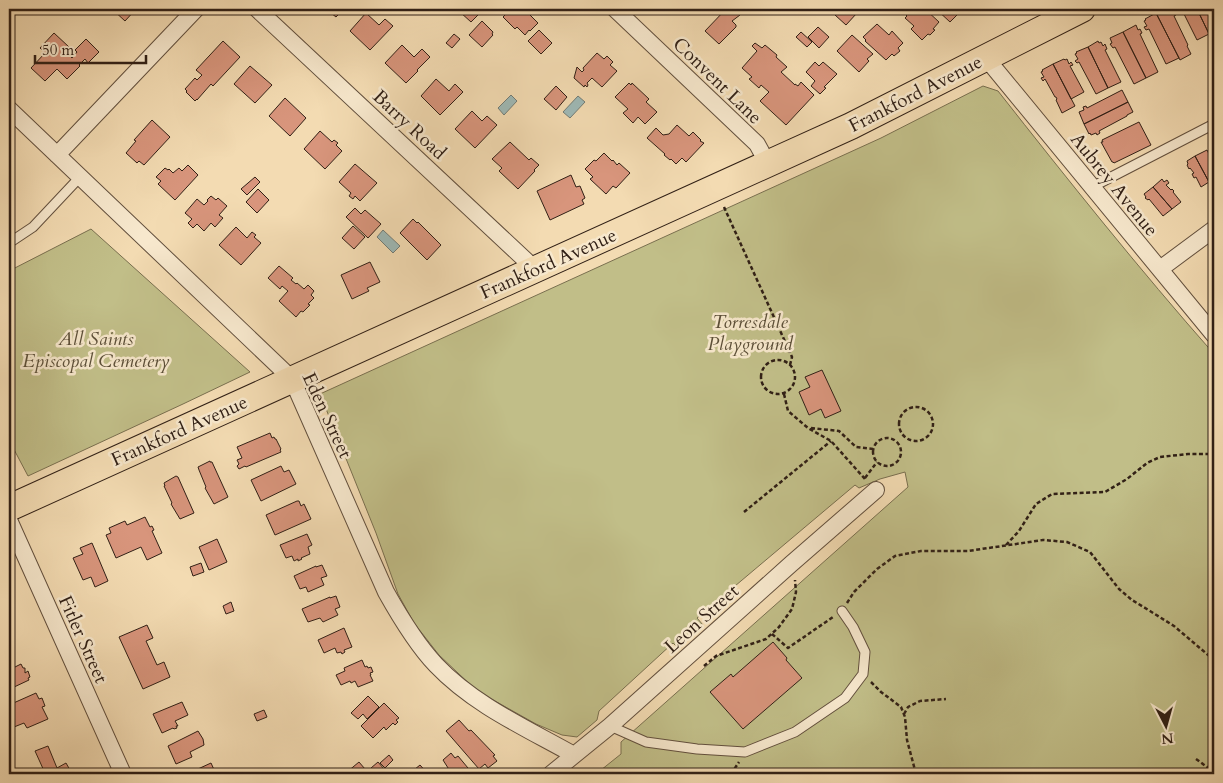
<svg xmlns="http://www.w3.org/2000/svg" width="1223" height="783" font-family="Cardo,serif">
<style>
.green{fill:#c1be88;stroke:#796f4f}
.water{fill:#9eb9b6;stroke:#727c76}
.building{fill:#d8957c;stroke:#312016}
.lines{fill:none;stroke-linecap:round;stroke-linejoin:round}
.lane-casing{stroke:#624f3d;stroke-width:11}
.street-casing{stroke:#624f3d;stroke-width:18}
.primary-casing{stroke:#312016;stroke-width:28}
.path{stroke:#312016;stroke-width:2.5;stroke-dasharray:4 2.5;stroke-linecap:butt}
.lane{stroke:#f7e8cd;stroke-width:9}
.street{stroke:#f7e8cd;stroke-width:16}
.primary{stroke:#f3dbb2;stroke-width:26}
.labels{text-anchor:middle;stroke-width:5;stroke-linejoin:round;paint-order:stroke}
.street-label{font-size:19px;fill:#312016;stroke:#f7e8cd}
.park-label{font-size:19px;font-style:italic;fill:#5c4f38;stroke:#f7e8cd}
</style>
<rect width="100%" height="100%" fill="#f3dbb2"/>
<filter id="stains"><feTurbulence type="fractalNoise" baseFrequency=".004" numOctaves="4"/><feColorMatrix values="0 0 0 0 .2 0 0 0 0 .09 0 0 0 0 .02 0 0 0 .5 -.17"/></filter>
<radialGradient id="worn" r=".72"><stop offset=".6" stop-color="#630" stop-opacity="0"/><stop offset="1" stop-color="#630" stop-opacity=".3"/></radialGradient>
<path class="green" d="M983 86 998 91C1068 180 1139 269 1214 354V774H596L621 754V742L908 487 905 472 880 479 859 488 855 485 697 618 703 625 678 648 673 643 599 711 597 720 577 737 562 735 536 724 477 691 439 655 414 623 398 594 376 533 320 394 881 138Z
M91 229 250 372 183 404 28 476 9 440V271Z"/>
<path class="water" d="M511 95 517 101 504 115 498 108Z
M578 96 585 102 570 118 563 112Z
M383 230 400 246 393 253 377 237Z"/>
<path class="building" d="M112 9H136L125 21Z
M326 9H344L336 17Z
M463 9H484L471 22 460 12Z
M502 9H534L529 14 538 23 530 31 529 30 525 35 517 27 515 29 503 17 506 14Z
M726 9H734L740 15 732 21 736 25V27L719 44 705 31Z
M841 9H853L857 13 846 25 835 15Z
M904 9H925L939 22 933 29 935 30 930 35 928 34 922 40 911 29 914 26 905 18 907 16 902 11Z
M936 9H954L959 13 950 22Z
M1165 9H1170L1172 13 1174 12 1176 15 1174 16 1188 45 1187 46 1191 54 1180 60 1156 13Z
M1180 9H1197L1209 34 1197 40 1183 12 1180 13 1178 10Z
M1197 9H1213L1214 12V39L1212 40Z
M366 13 379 25 385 19 393 26 370 50 350 31Z
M1156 13 1179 58 1166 64 1149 29 1146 30 1144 27 1147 26 1144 21 1146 20 1145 19Z
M482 21 493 32 492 34 493 35 482 47 469 35Z
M877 24 889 35 892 31 903 43 898 48 900 51 894 56 892 54 886 60 865 41 866 40 863 37Z
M1136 25 1138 30 1140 29 1142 33 1140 34 1158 72 1146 78 1123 32Z
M818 27 829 37 819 48 808 37Z
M539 30 552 43 541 54 528 41Z
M801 32 812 42 807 47 796 37Z
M1123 32 1146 78 1134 84 1115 47 1113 48 1110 44 1112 43 1110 38Z
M54 33 69 47 65 51 72 58 77 52 75 50 86 39 99 52 88 63 85 59 79 65 80 66 67 79 57 69 45 81 31 68 45 53 40 48Z
M454 34 460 39 452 48 446 43Z
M852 35 873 54 867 59 869 61 859 72 837 51Z
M223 41 240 57 213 86 211 84 197 100V99L195 101 186 92 187 91 185 89 195 78 197 80 202 75 196 70Z
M1098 41 1099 43 1101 42 1103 46 1105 44 1107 49 1105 50 1121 82 1108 88 1088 47Z
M755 43 762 48 765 45 777 55 776 57 787 67 781 72 795 85V84L798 86 801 82 814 95 786 125 760 101 769 92 761 85 759 88 749 79 752 77 742 68 757 51 752 46Z
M402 45 414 57 422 49 430 57 417 70 418 71 406 83 385 63Z
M1088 47 1108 88 1096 94 1079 62 1077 63 1075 61 1078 59 1075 54 1077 53 1076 52Z
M597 53 604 59 607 56 613 62 610 65 617 71 602 87 592 78 587 83 588 85 587 87 585 85 584 87 574 78 577 67 582 72 584 70 583 68Z
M1064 59 1065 60 1067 59 1069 64 1071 62 1073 65 1070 66 1084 92 1071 99 1053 64Z
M815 62 819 66 823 62 837 74 824 87 826 88 820 94 811 86 815 81 806 72Z
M1053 64 1075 106 1062 113 1056 100 1057 99 1056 97H1055L1045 79 1043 81 1041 78 1044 77 1041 72 1043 71 1042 70Z
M250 66 272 85 255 103 234 84Z
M436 79 449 91 455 84 463 92 440 115 421 96Z
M629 83 631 85 632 83 649 99 646 102 657 112 645 124 638 117 633 123 623 113 628 109 615 97Z
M556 86 567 97 556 110 544 99Z
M1122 90 1128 102 1084 124 1079 112 1084 110 1083 107 1086 106 1087 108Z
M285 98 306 118 290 136 269 116Z
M1128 102 1133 112 1127 115V116L1099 131 1100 133 1097 135 1096 133 1091 135 1090 133 1089 134 1084 124Z
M472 111 482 121 487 116 497 125 475 148 455 129Z
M152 120 170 137 144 165 139 161 137 163 126 153 136 141 134 140Z
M1139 122 1151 145 1114 163 1113 162H1112L1101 142H1103L1102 140Z
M677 125 689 136 693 132 701 140 700 141 704 143 686 162 682 158 676 164 671 159 670 160 664 155 665 154 647 138 656 128 663 135 669 134Z
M320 131 332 142 334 140 338 143 336 145 342 151 325 169 304 149Z
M510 142 529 160 531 158 539 165 534 170 535 171 518 189 499 171 502 168 492 159Z
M1207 150 1209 154 1211 152 1213 155 1210 157 1213 163 1214 162V180L1209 182 1195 156Z
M604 153 612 161 613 160 617 165 619 163 630 173 616 188 613 186 606 194 590 179 593 177 585 169 594 160 596 161Z
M1195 156 1209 182 1201 187 1196 177 1194 178 1192 174 1194 173 1190 168 1189 169 1187 165 1188 164 1187 161Z
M355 164 377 183 360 201 355 196 353 199 349 196 351 193 339 182Z
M188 165 198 175 175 200 158 184 161 181 156 177 165 168 168 170 169 169 173 173 179 168 182 171Z
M571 175 576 187 580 186 585 198 582 200 584 204 550 220 537 191Z
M255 177 260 182 247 195 241 189Z
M1162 179 1164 182 1167 180 1169 183 1166 185 1171 190 1172 189 1174 191 1173 192 1181 202 1172 209 1153 187Z
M1153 187 1172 209 1163 216 1149 199 1148 200 1145 198 1146 197 1144 194Z
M258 189 269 200 257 213 246 202Z
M211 196 216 200 218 198 227 206 219 215 223 218 215 227 211 223 204 231 197 224 193 228 188 223 192 219 185 213 197 199 204 205 208 201 207 200Z
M355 208 361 214 365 210 381 224 368 238 346 217Z
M413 219 417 223 418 222 441 245 427 260 400 233Z
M353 226 365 237 354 249 342 238Z
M236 227 247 238 252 232 256 235 254 237 261 243 241 265 219 245Z
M370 262 380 282 367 288 369 291 352 299 341 275Z
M279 266 293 278 291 280 296 284 297 283 304 289 308 285 314 291 311 295 314 298 308 304 310 305 303 312 301 311 296 317 279 301 288 291 282 286 280 289 268 278Z
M1214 268V281L1209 274Z
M822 370 841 411 825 418 821 409 809 415 799 392 810 387 805 377Z
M270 433 272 438 274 437 275 439H276L281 449 280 450 281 452 246 467 245 466 239 469 237 466 239 464 237 460 242 458 237 447Z
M210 461V462H212L228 497 214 504 205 488 206 487 199 470 198 467Z
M281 466 284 472 289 470 296 484 261 501 251 480Z
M176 476 178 477 194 513 180 519 171 504 172 503 164 486H165L164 483Z
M297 501H299L301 506 304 504 311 519 275 535 266 515Z
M145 517 150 527 152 526 154 530 152 531 162 553 147 560 141 547 116 558 106 535 111 533 109 528 125 521 127 525Z
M307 534 312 545 308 547 310 554 301 558 302 559 298 561V559L294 561 292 556 286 558 280 545Z
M217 539 227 562 209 570 199 547Z
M92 543 108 581 95 587 91 577 83 580 73 558 83 554 80 548Z
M201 563 204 572 193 576 190 567Z
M322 565 327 576 321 578 324 585 308 592 306 587 300 589 294 576 316 566V567Z
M336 596 340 607 335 609 338 615 323 622 320 618 308 622 302 609 330 597V598Z
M231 602 234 611 226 614 223 606Z
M147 625 153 638 146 641 157 665 164 662 170 677 143 689 119 637Z
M9 626 14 637 9 640Z
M344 628 352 647 344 650 345 652 342 654 341 652 337 653 335 648 324 653 318 640Z
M773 642 787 658 786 660 802 678 743 729 710 692 731 674 733 677Z
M362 660 365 667 367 666 368 668 371 667 373 672 370 673 371 675H370L373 681 358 687 355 681 351 683 350 681 341 685 336 675 345 671 344 668Z
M21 664 23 668H25V673L28 671 30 677 28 678 29 680 12 688 10 683 9 684V670Z
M36 693 39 699 42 698 45 706 42 707 48 719 27 728 24 723 9 729V705Z
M368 696 379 707 367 719 363 714 358 719 351 713Z
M182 702 188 715 175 721 178 726H176L177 728 174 729 173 728 162 733 153 714Z
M384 703 399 718 396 720 398 722 395 725 393 723 386 730 384 727 373 738 361 726Z
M264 710 267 717 257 721 254 714Z
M459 720 469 731 471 730 495 755 493 756 497 761 488 768 485 764 479 769 446 731Z
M198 731 203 739 204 745 190 752 192 757 176 764 168 746Z
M48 746 57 768 66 763 70 770V772L74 770 76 774H41L45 773 35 751Z
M451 753 455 758 458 756 473 774H446L450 771 443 760Z
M389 755 393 760 385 768 380 763Z
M359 762 365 769 359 774H349L347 772Z
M378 762 384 769 379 774H377L371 768Z
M211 763 216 774H187Z
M420 765 428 774H409Z"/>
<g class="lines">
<g class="lane-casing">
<path id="lane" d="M1092 187 1214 124
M9 243 33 227 80 177
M610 726 646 742 697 749 745 752 795 732 845 698 863 674 865 652 853 627 842 611"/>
</g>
<g class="street-casing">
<path id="street" d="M257 9 535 269
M615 9 757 144 768 164
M986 58 1214 335
M9 109 292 379 386 592C400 617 416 644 436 665 474 705 526 728 574 755
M57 155 196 9
M1160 269 1214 229
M9 520 123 774
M551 774 610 726 791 564 876 490"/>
</g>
<g class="primary-casing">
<path id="primary" d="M9 508 851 126 1082 9"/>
</g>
<path class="path" d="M724 207 792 357 790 365
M761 377a17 17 0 1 1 34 0a17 17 0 1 1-34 0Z
M784 394 788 411 808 428 831 441 865 479
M899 424a17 17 0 1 1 34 0a17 17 0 1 1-34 0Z
M811 428 839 431 856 447 873 449
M873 452a14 14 0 1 1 28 0a14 14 0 1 1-28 0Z
M865 478 877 462
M744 512 831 441
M1006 545 1019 531 1036 504 1052 494 1105 492 1127 479 1147 463 1160 457 1188 454H1214
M847 603 854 592 877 569 895 556 921 551H968L1043 540 1067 542 1090 552 1119 589 1132 600 1150 611 1174 626 1214 660
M772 634 788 648 833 617
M704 666 716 656 766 639 779 627 792 609 796 592 795 580
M871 682 881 692 901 707 905 717 907 740 916 774
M904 714 908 707 920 701 946 699
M1196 759 1214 772
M731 774 739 762"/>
<use href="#lane" class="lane"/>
<use href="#street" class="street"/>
<use href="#primary" class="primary"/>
</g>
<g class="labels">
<g class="street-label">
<text transform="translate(718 80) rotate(44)" y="7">Convent Lane</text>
<text transform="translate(915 93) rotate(-27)" y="7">Frankford Avenue</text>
<text transform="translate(410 124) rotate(43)" y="7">Barry Road</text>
<text transform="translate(1115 184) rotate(51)" y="7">Aubrey Avenue</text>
<text transform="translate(548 263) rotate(-24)" y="7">Frankford Avenue</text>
<text transform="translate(328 415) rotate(65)" y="7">Eden Street</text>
<text transform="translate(179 430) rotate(-24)" y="7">Frankford Avenue</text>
<text transform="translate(701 618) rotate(-42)" y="7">Leon Street</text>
<text transform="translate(84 639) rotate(66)" y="7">Fitler Street</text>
</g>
<g class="park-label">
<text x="750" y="328">Torresdale<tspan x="750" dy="22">Playground</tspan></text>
<text x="96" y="345">All Saints<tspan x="96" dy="22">Episcopal Cemetery</tspan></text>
</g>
</g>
<rect width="1223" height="783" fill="none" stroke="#f3dbb2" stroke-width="30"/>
<rect x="10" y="10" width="1203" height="763" fill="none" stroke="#312016" stroke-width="2.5"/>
<rect x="15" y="15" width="1193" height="753" fill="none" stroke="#312016"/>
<g transform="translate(1166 726) rotate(174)" stroke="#f7e8cd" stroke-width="4" paint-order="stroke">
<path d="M0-4L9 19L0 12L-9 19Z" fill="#312016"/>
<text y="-8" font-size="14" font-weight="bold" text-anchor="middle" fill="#312016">N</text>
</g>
<path d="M35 55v8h111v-8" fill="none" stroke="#312016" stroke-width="2.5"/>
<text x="42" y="55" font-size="15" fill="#312016" stroke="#f7e8cd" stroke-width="4" paint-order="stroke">50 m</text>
<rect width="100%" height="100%" filter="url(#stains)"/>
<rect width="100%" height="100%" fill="url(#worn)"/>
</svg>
